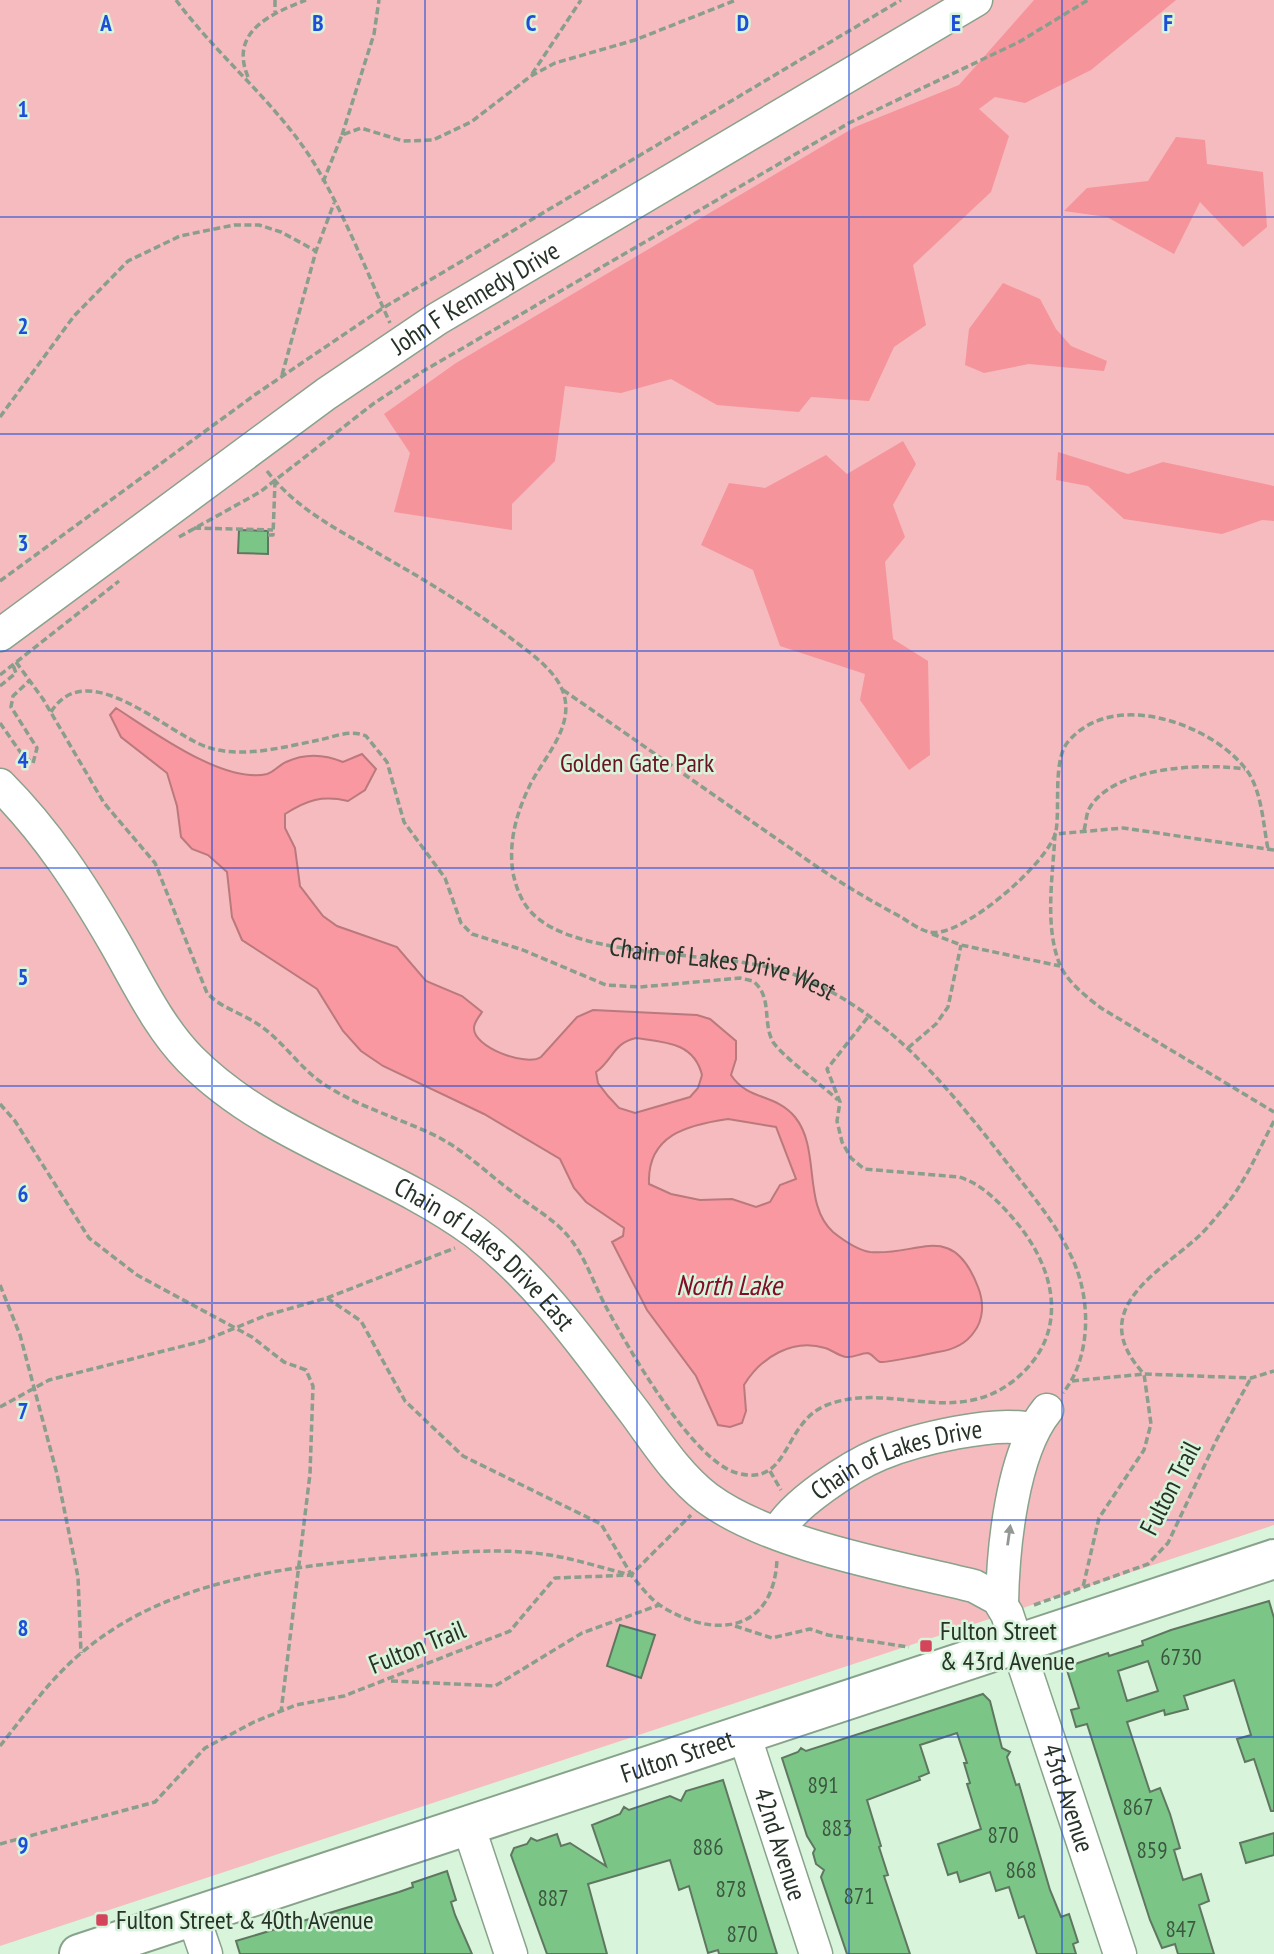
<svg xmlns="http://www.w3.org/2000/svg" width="1274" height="1954" font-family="'PT Sans Narrow',sans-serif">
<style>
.green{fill:#f6bbbe}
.forest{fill:#f5949b}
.water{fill:#f998a0;stroke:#ba797c;stroke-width:2;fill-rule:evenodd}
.building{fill:#7bc687;stroke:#5f7761;stroke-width:2;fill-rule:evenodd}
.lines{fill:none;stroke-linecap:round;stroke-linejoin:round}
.minor-casing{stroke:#88a28b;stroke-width:35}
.major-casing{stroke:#88a28b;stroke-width:42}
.path{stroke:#899e8c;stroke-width:3.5;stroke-dasharray:7 3.5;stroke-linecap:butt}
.minor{stroke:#fff;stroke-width:32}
.major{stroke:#fff;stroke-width:38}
.oneway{fill:#939894}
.grid{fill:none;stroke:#1d4ed8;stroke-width:2;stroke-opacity:0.55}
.poi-dot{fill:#d4445b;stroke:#d8f4db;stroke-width:2.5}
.labels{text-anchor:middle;stroke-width:5;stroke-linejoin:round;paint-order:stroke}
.number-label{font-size:23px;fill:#3c5740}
.street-label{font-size:26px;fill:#273228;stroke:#d8f4db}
.park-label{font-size:26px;fill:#691425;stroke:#d8f4db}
.poi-label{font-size:26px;fill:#273228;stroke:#d8f4db;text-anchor:start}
.water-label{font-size:28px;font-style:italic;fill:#820d2b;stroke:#d8f4db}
.grid-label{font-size:23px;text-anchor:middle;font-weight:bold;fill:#1d4ed8;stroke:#d8f4db;stroke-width:5;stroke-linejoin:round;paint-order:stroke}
</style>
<rect width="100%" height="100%" fill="#d8f4db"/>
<path class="green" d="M0 0H1274V1525L0 1946Z"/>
<path class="forest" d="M1034 0H1176L1091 70 1025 103 995 97 979 109 1009 136 991 192 913 265 926 325 894 347 869 401 811 397 799 412 717 405 671 379 621 393 565 386 555 461 512 504V530L394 512 410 453 384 414 456 363 855 127 959 85Z
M1176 137 1205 140 1207 164 1263 172 1267 227 1243 247 1200 202 1174 254 1107 217 1064 211 1087 188 1148 181Z
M1003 283 1040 299 1056 329 1071 346 1107 361 1104 371 1029 364 984 373 965 365 969 329Z
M903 441 916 464 893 505 905 537 885 562 893 639 928 661 930 755 909 770 860 700 865 674 780 646 753 570 701 545 729 483 765 488 826 455 847 474Z
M1058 452 1128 474 1163 462 1274 486V521L1262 520 1222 534 1124 519 1088 486 1056 480Z"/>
<path class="water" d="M116 708C152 731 223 784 267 774 274 772 279 765 286 762 305 753 324 754 343 762L362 754 376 769 365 790 348 801C322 795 307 800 285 814V828L295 848 300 886 323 916 337 926 397 947 426 981 462 996 482 1012C479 1017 474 1022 474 1028 473 1047 526 1067 541 1057L577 1017 593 1010 697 1015 710 1019 736 1041V1059L731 1075C748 1101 775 1093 795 1117 821 1149 802 1204 833 1232 843 1240 857 1250 870 1252 917 1257 952 1219 978 1287 984 1302 984 1319 974 1332 966 1344 951 1350 938 1352 929 1354 884 1363 880 1362 875 1360 874 1355 868 1353 860 1353 854 1358 846 1357 839 1356 832 1350 825 1348 793 1338 761 1357 744 1385L746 1411 742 1423 730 1427 718 1425 696 1376 647 1310 612 1242 623 1236 624 1228 586 1202 574 1188 560 1159 484 1114 383 1066 361 1051 343 1031 317 989 242 940 232 917 227 872 208 855 192 849 181 837 177 806 167 773 121 737 110 715ZM636 1038C664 1042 694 1042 702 1075L698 1088 690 1097 635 1113 619 1108 608 1096 598 1083 596 1072C613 1060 613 1043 636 1038ZM728 1119 776 1127 796 1179 780 1185 770 1202 756 1207 732 1199 700 1200 671 1194 649 1184C647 1135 687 1125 728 1119Z"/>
<path class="building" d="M239 530 268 531V554L238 553Z
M1269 1601 1274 1618V1811H1271L1254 1759 1245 1762 1237 1739 1251 1735 1234 1680 1184 1696 1188 1709 1165 1715 1164 1710 1127 1722 1150 1792 1160 1788 1170 1814 1180 1848 1174 1850 1183 1880 1201 1874 1209 1901 1199 1905 1214 1954H1178L1175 1944 1162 1948 1150 1920 1087 1724 1076 1727 1071 1710 1079 1708 1066 1667 1108 1653 1109 1656 1143 1645 1142 1641 1171 1630ZM1148 1661 1158 1691 1127 1701 1118 1671Z
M620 1625 655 1635 641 1678 607 1666Z
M983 1694 990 1701 1002 1748 1010 1752 1007 1757 1016 1785 1019 1784 1050 1890 1061 1917 1069 1914 1078 1942 1073 1944 1076 1954H1037L1024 1916 1019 1918 1009 1887 996 1891 990 1872 960 1882 957 1872 948 1875 938 1844 981 1829 967 1784 970 1783 964 1763H967L957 1733 920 1745 929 1773 919 1777 920 1780 867 1800 881 1846 879 1847 888 1875 884 1876 910 1954H847L821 1877 824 1870 816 1864 813 1853 815 1849 807 1836 782 1758 798 1752 801 1748 806 1751Z
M723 1780 777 1954H719L718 1950 708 1953 689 1886 679 1890 670 1860 588 1884 607 1954H547L511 1855 514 1848 527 1844 531 1838 537 1841 557 1834 561 1846 570 1843 606 1866 592 1825 620 1814 624 1807 629 1810 670 1796 681 1801 686 1791Z
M1274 1833V1855L1246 1863 1240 1843Z
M447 1871 456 1900 451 1902 455 1915 472 1954H240L236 1941 399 1892 413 1887 412 1883Z"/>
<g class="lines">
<g class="minor-casing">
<g id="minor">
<path id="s2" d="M0 635 326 394 437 319 976 0"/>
<path id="s3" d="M0 785C47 832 82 886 115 943 138 983 158 1026 190 1059 269 1139 385 1166 475 1232 539 1280 587 1350 635 1413 657 1443 678 1476 707 1498 770 1545 897 1567 974 1586L998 1599 1007 1614 1120 1954"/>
<path id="s4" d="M778 1532C792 1504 851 1466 880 1454 914 1440 998 1419 1033 1430"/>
<path d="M1002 1603C1003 1548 1012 1453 1047 1410"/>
<path id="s5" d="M744 1734 816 1954"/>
<path d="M468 1825 511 1954"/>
<path d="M193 1916 206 1954"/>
</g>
</g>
<g class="major-casing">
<g id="major">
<path id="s6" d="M79 1954 1274 1559"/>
</g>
</g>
<g class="path">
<path d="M176 0C218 57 276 102 314 163 344 213 366 270 390 323"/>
<path d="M275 0V12"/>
<path d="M532 74 581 0"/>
<path d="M248 77C229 32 270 14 306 0"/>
<path d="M342 135 374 34 379 0"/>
<path d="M323 182 342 135 361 128 403 141 433 140 471 122 531 76 555 63 635 40 736 0"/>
<path d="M282 375 316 251 334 203"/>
<path d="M0 417 74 316 128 261 180 236 234 225H259L281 232 316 251"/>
<path id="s1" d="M267 471C297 510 339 530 381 555 425 580 468 606 508 636 526 650 549 665 560 685 579 721 547 753 531 783 517 811 508 841 513 873 516 887 521 901 531 912 577 962 727 949 793 974 888 1010 951 1091 1011 1168 1035 1199 1063 1232 1077 1270 1091 1309 1089 1360 1063 1393"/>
<path d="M194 528 273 530"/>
<path d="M268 535H273L275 482"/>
<path d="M179 537 260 492 373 404 420 373 849 123 1019 42 1088 0"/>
<path d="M0 581 256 394 383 308 901 0"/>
<path d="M16 662 43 699 104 803 155 863 207 993C222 1009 245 1014 262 1027 287 1045 302 1072 330 1088 364 1109 402 1119 438 1137 465 1151 487 1173 511 1191 530 1206 553 1218 568 1236 585 1256 593 1282 605 1305 627 1346 692 1461 737 1473 791 1488 782 1422 827 1405 888 1381 952 1427 1012 1382 1073 1335 1056 1266 1011 1216 997 1200 980 1183 959 1177L864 1169 851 1158 842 1142 837 1121 840 1102 827 1069 868 1017"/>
<path d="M0 675 119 581"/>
<path d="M0 686 16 673 13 665"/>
<path d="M563 690C640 743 716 797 793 850 828 875 863 897 901 917 909 922 920 930 929 932 960 940 1050 862 1056 831 1060 808 1053 762 1067 743 1111 688 1209 723 1245 768 1262 789 1263 824 1268 849"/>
<path d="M51 712C87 654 166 733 207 747 241 759 284 747 319 740 334 737 350 729 366 736L387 762 404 822 445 878 461 923 472 934 523 950 606 985 640 987 740 978 753 981C773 997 762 1022 773 1042 783 1057 823 1086 838 1100"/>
<path d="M0 723 23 756 33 763 37 748 11 707 13 696 30 680"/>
<path d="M1084 830C1086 824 1086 815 1089 809 1113 766 1203 763 1245 769"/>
<path d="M1274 850 1123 828 1055 834C1053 875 1044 926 1060 965 1068 983 1087 997 1101 1008L1274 1112"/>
<path d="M932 934 961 945 1060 966"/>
<path d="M908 1048 936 1024 948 1007 961 945"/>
<path d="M0 1104 15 1121 89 1238 137 1275 252 1337 284 1362 306 1370 313 1386 310 1474 281 1712"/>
<path d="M1274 1121C1258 1151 1245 1183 1223 1209 1215 1218 1207 1229 1198 1237 1154 1276 1086 1311 1144 1374L1251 1378 1274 1371"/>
<path d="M0 1285 20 1335 57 1474 78 1577 81 1653"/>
<path d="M327 1298 455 1248"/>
<path d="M1072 1381 1144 1374 1151 1424 1144 1450 1099 1518 1083 1587"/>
<path d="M0 1407 49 1380 203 1341 267 1315 327 1298 361 1321 405 1401 463 1456 601 1524 631 1574"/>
<path d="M770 1471 781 1490"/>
<path d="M1034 1605 1148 1564 1168 1543 1217 1439 1251 1378"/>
<path d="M735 1626 772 1638 810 1629 828 1635 909 1647"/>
<path d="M391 1681 495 1686 582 1633 659 1605"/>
<path d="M0 1746C25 1715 49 1680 80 1654 165 1581 278 1568 384 1558 437 1554 490 1547 543 1554 573 1558 602 1568 631 1575L691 1515"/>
<path d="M0 1844 155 1802 205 1748 254 1722 296 1705 344 1696 510 1631 555 1578 631 1575C640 1585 650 1599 661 1606 715 1640 774 1632 777 1559"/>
</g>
<use href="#minor" class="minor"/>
<use href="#major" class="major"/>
</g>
<defs><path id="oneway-solid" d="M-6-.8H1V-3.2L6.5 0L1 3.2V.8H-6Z" transform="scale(1.75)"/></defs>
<use class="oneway" href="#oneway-solid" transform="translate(1009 1535) rotate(-82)"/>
<path class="grid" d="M212 0V1954M425 0V1954M637 0V1954M849 0V1954M1062 0V1954M0 217H1274M0 434H1274M0 651H1274M0 868H1274M0 1086H1274M0 1303H1274M0 1520H1274M0 1737H1274"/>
<g class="poi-dot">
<rect x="919" y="1639" width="14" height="14" rx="3.5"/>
<rect x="95" y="1913" width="14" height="14" rx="3.5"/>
</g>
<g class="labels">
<g class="number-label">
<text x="1181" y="1665">6730</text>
<text x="823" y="1793">891</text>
<text x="1138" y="1815">867</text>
<text x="837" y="1836">883</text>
<text x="1003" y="1843">870</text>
<text x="708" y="1855">886</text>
<text x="1152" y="1858">859</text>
<text x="1021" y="1878">868</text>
<text x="731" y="1897">878</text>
<text x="859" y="1904">871</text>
<text x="553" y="1906">887</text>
<text x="1181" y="1937">847</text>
<text x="742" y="1942">870</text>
</g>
<g class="street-label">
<text dy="9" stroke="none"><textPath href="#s2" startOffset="583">John F Kennedy Drive</textPath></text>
<text dy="9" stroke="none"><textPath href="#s1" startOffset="812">Chain of Lakes Drive West</textPath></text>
<text dy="9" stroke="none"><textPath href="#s3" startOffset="690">Chain of Lakes Drive East</textPath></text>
<text dy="9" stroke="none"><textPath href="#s4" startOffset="144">Chain of Lakes Drive</textPath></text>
<text transform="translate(1170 1488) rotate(-63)" y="9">Fulton Trail</text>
<text transform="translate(417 1647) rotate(-22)" y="9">Fulton Trail</text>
<text dy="9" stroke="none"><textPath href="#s6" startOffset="630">Fulton Street</textPath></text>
<text dy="9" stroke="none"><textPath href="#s3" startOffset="1545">43rd Avenue</textPath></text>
<text dy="9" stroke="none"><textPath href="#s5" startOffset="116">42nd Avenue</textPath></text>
</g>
<g class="park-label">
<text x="637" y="772">Golden Gate Park</text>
</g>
<g class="poi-label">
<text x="940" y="1640">Fulton Street<tspan x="940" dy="30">&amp; 43rd Avenue</tspan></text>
<text x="116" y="1929">Fulton Street &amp; 40th Avenue</text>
</g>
<g class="water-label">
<text x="729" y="1295">North Lake</text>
</g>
</g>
<g class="grid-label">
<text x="106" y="31">A</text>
<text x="318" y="31">B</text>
<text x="531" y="31">C</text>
<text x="743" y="31">D</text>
<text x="956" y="31">E</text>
<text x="1168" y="31">F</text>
<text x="23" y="117">1</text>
<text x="23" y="334">2</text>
<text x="23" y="551">3</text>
<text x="23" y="768">4</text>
<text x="23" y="985">5</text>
<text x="23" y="1202">6</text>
<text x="23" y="1419">7</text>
<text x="23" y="1636">8</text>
<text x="23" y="1853">9</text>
</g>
</svg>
